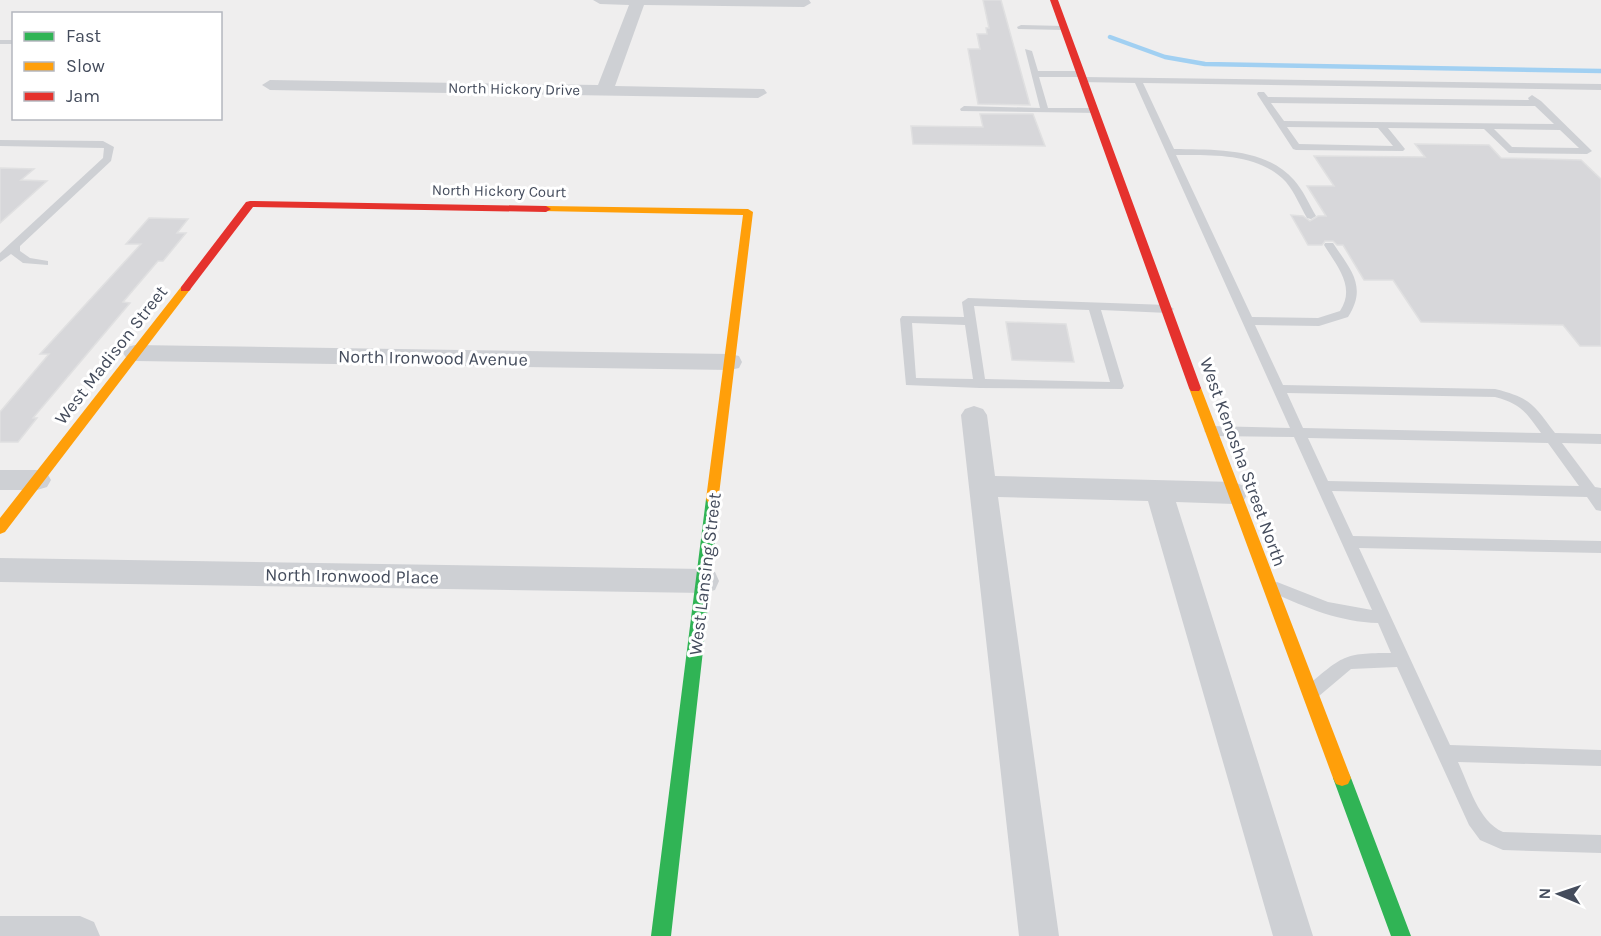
<svg xmlns="http://www.w3.org/2000/svg" width="1601" height="936" font-family="Karla,sans-serif">
<style>
.lines{fill:none;stroke-linecap:round;stroke-linejoin:round}
.stream{stroke:#a1d0f2;stroke-width:4.5}
.building{fill:#d7d7da;stroke:#e0e0e1;stroke-width:1.5}
.lane{fill:#ced0d4;fill-rule:evenodd}
.street{fill:#ced0d4;fill-rule:evenodd}
.fast{fill:#30b455;fill-rule:evenodd}
.slow{fill:#ff9f0a;fill-rule:evenodd}
.jam{fill:#e5322d;fill-rule:evenodd}
.labels{text-anchor:middle;stroke-width:6;stroke-linejoin:round;paint-order:stroke}
.far-street-label{font-size:15px;fill:#444c5c;stroke:#fff}
.street-label{font-size:18px;fill:#444c5c;stroke:#fff}
</style>
<rect width="100%" height="100%" fill="#efeeee"/>
<g class="lines">
<path class="stream" d="M1110 37 1165 57 1205 64 1601 71"/>
</g>
<path class="building" d="M983 0H1001L1030 105 978 104 968 49H980L977 34H987L986 28H989Z
M980 114H1033L1045 146 913 144 911 126 983 127Z
M1415 144 1489 145 1501 158 1581 160 1601 179V346H1580L1563 325 1421 322 1393 280H1364L1343 245H1337L1333 241H1325L1322 245H1308L1291 215 1303 216 1310 221 1318 216H1326L1307 186H1334L1314 156 1425 157Z
M0 168 34 169 21 180 47 181 0 223Z
M149 218 188 219 177 233H186L163 261H158L123 302 130 303 33 418H37L18 442H0V412L49 354H40L141 244H126Z
M1006 322 1066 324 1074 362 1012 360Z"/>
<g class="lines">
<path class="lane" d="M1021 25 1064 26 1068 28 1064 30 1018 29 1017 27Z
M0 40H14V44H0Z
M1025 49 1032 51 1038 71H1081L1085 74 1081 77H1039L1048 108H1095L1099 111 1098 113 961 111 960 109 964 106 1040 108Z
M1083 77 1601 84V90L1143 83 1174 149C1214 150 1265 147 1294 180 1303 190 1309 204 1316 216L1311 219 1307 218C1300 206 1295 193 1286 182 1259 153 1213 155 1176 155L1252 317 1318 318 1340 311C1356 287 1337 266 1324 245L1325 243H1333C1350 269 1368 286 1348 317L1319 326 1255 325 1283 385 1495 389C1531 398 1533 404 1555 433L1601 434V444L1562 443 1595 487 1601 488V511L1596 510 1587 497 1332 491 1353 536 1601 541V553L1359 548 1450 745 1601 750V766L1458 762C1469 785 1478 821 1503 832L1601 835V853L1503 850 1480 840 1469 825 1397 667 1351 669 1319 696 1313 698 1307 696 1305 691 1307 686C1343 656 1343 653 1391 653L1378 623C1340 622 1306 608 1272 592L1269 588 1272 584 1277 582 1328 602 1372 610 1294 437 1211 436 1204 431 1211 426 1290 428 1135 83 1080 82 1079 80ZM1287 393 1495 397C1521 404 1526 412 1541 433L1303 428ZM1308 438 1548 443 1579 486 1328 481Z
M1258 92H1264L1268 97 1529 100 1528 98 1532 95 1541 101 1592 151 1587 154 1509 153 1484 129 1388 128 1405 149 1403 151 1296 150 1293 149 1257 94ZM1271 103 1535 106 1554 124 1284 121ZM1287 127 1378 128 1393 146 1299 144ZM1494 129 1560 130 1579 148 1512 147Z
M0 140 103 141 114 147 111 161 20 246V251L30 258 48 261V265L23 263 11 254 0 262V253L103 158 104 148 0 146Z
M968 298 1168 305 1174 309 1168 313 1101 310 1124 386 1122 389 980 388 906 385 900 319 902 316 964 317 962 302ZM974 306 1089 310 1110 382 985 379ZM912 323 965 325 973 379 916 378Z"/>
<path class="street" d="M593 0H809L811 3 804 7 644 5 615 86 764 89 767 93 758 98 270 90 262 85 270 80 598 85 629 5 600 4Z
M135 345 730 354 739 356 742 362 739 368 730 370 135 361 127 359 123 353 127 347Z
M974 406 983 409 987 415 995 476 1234 482 1244 486 1248 493 1244 500 1234 504 1176 502 1313 936H1273L1148 501 998 497 1059 936H1019L961 415 965 409Z
M0 470H37L47 473 51 480 47 487 37 490H0Z
M0 558 704 569 715 572 719 581 715 590 704 593 0 582Z
M0 916H80L94 922 100 936H0Z"/>
<path class="fast" d="M713 494 718 495 720 499 671 936H651L706 499 708 495Z
M1342 770 1348 772 1351 778 1411 936H1391L1333 778 1336 772Z"/>
<path class="slow" d="M546 206 748 209 753 212 718 503H708L706 499 743 215 542 211V207Z
M185 286 191 289 189 291 5 532 0 534V518L181 287Z
M1195 384 1201 388 1351 778 1348 784 1342 786 1336 784 1333 778 1189 388Z"/>
<path class="jam" d="M1050 0H1058L1201 388 1199 391H1191L1189 388Z
M250 201 546 206 551 209 546 212 253 207 189 291H181V287L246 202Z"/>
</g>
<g class="labels">
<g class="far-street-label">
<text transform="translate(514 89) rotate(1)" y="5">North Hickory Drive</text>
<text transform="translate(499 191) rotate(1)" y="5">North Hickory Court</text>
</g>
<g class="street-label">
<text transform="translate(111 355) rotate(-52)" y="6">West Madison Street</text>
<text transform="translate(433 358) rotate(1)" y="6">North Ironwood Avenue</text>
<text transform="translate(1243 462) rotate(70)" y="6">West Kenosha Street North</text>
<text transform="translate(705 574) rotate(-83)" y="6">West Lansing Street</text>
<text transform="translate(352 576) rotate(1)" y="6">North Ironwood Place</text>
</g>
</g>
<rect x="12" y="12" width="210" height="108" fill="#ffffff" stroke="#b4b7be" stroke-width="1.5"/>
<rect x="24" y="32" width="30" height="9" fill="#30b455" stroke="#b4b7be" stroke-width="1.5"/>
<text x="66" y="42" font-size="18" fill="#444c5c">Fast</text>
<rect x="24" y="62" width="30" height="9" fill="#ff9f0a" stroke="#b4b7be" stroke-width="1.5"/>
<text x="66" y="72" font-size="18" fill="#444c5c">Slow</text>
<rect x="24" y="92" width="30" height="9" fill="#e5322d" stroke="#b4b7be" stroke-width="1.5"/>
<text x="66" y="102" font-size="18" fill="#444c5c">Jam</text>
<g transform="translate(1559 894) rotate(272)" stroke="#ffffff" stroke-width="4.5" paint-order="stroke">
<path d="M0-4.5L10 22L0 15L-10 22Z" fill="#444c5c"/>
<text y="-9" font-size="16" font-weight="bold" text-anchor="middle" fill="#444c5c">N</text>
</g>
</svg>
